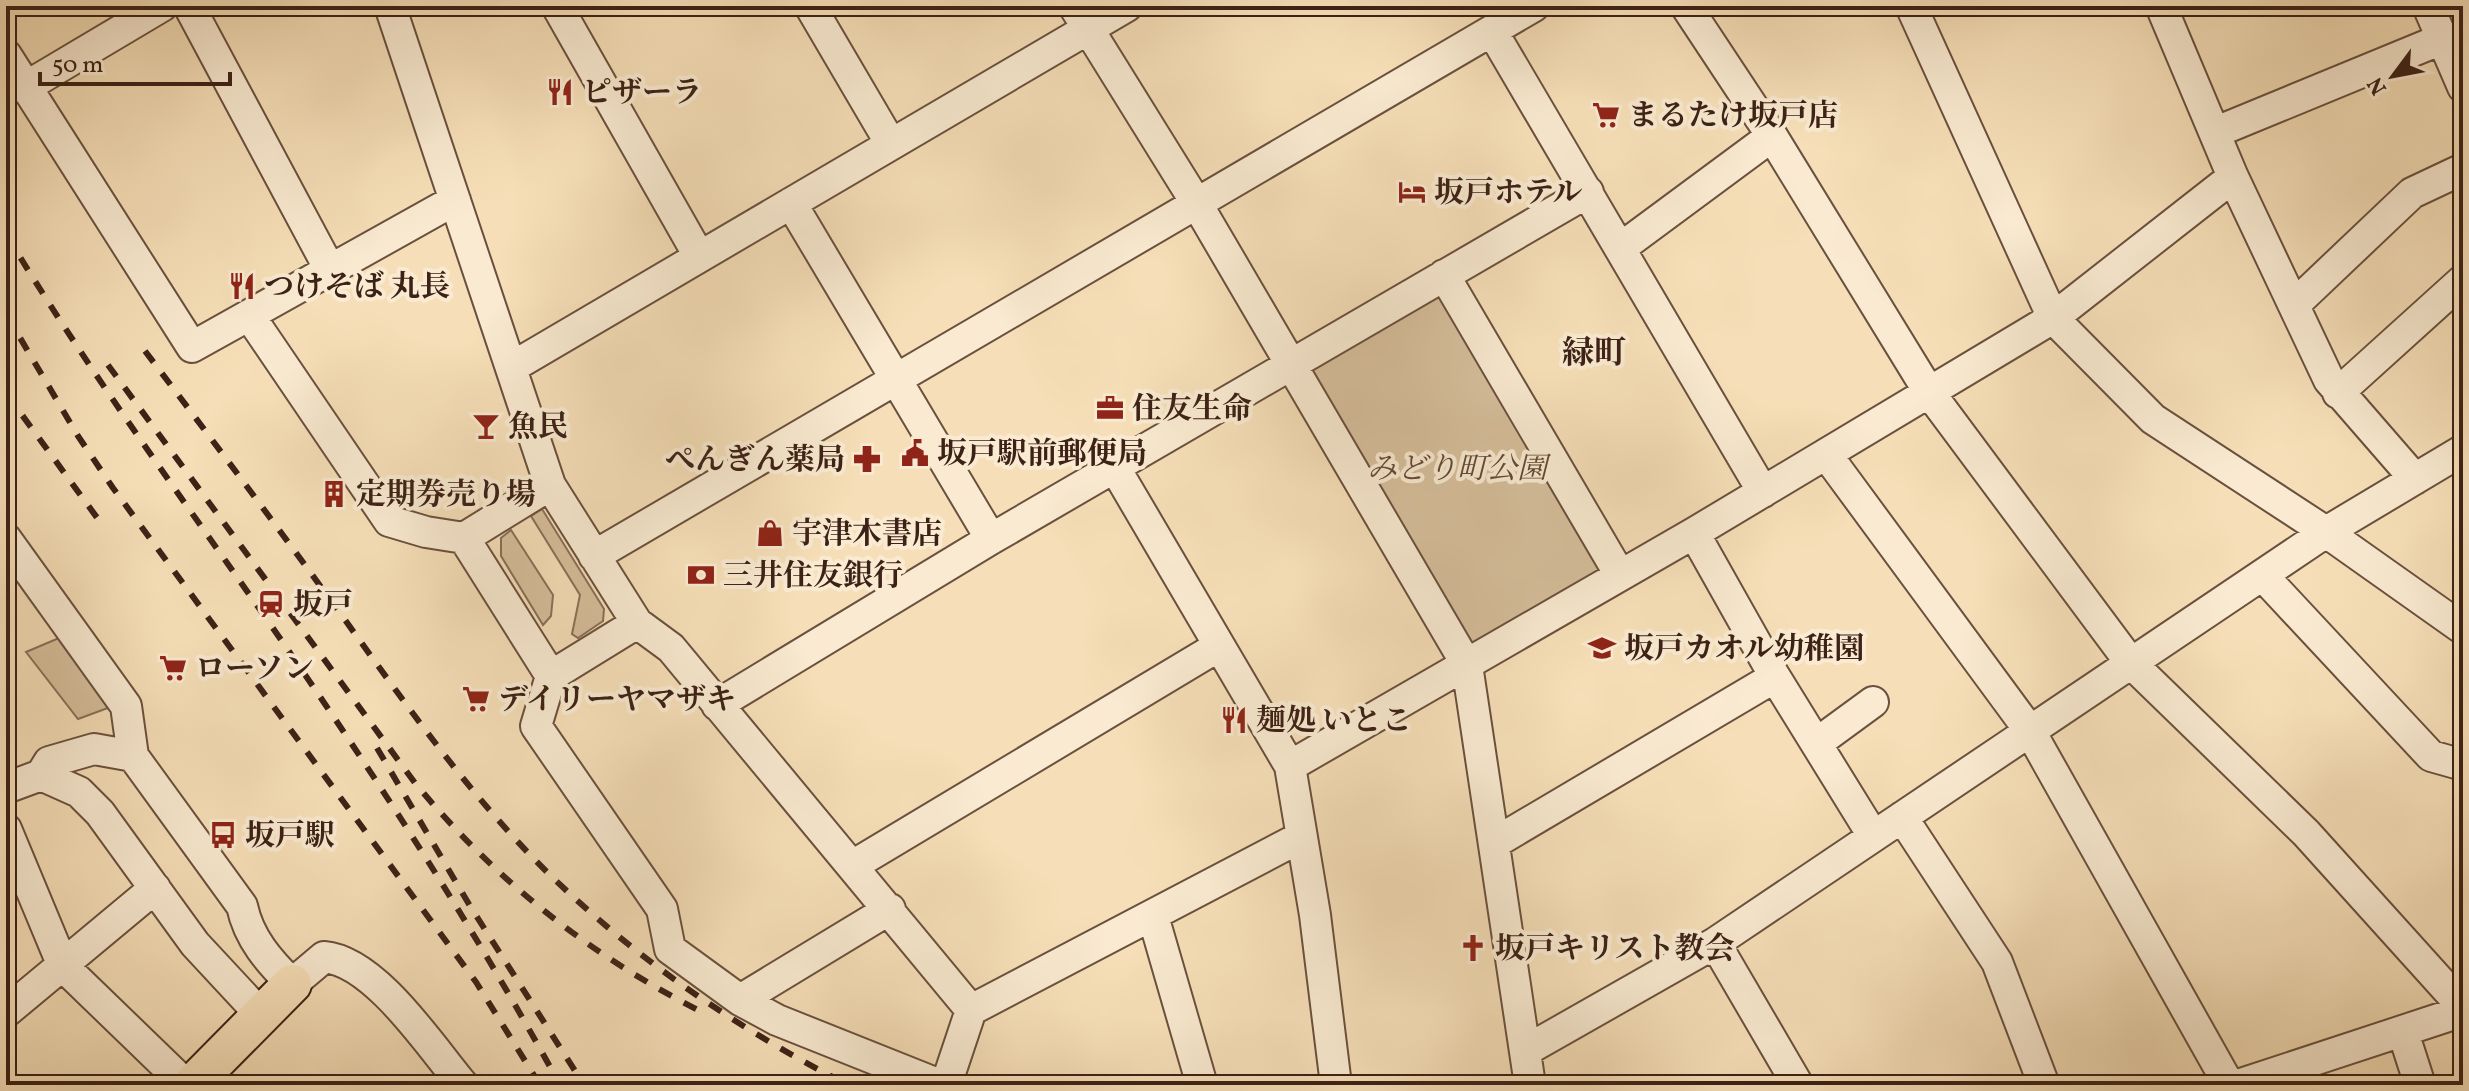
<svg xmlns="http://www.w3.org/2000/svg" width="2469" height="1091" font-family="Vollkorn,'Noto Serif JP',serif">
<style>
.green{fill:#d6bf9c;stroke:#897059;stroke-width:2}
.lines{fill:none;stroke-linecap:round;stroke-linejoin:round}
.minor-casing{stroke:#6a503e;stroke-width:34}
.major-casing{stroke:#3c2116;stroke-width:42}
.minor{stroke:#f9ead1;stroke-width:30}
.major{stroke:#f6dfb8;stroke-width:38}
.rail{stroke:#3c2116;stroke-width:6;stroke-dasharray:14 14;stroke-linecap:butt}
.labels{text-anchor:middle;stroke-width:8;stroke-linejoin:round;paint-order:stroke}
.poi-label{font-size:30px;font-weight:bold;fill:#3c2116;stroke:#f9ead1;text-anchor:start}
.park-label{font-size:30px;font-style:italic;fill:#624838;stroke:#f9ead1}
.neighbourhood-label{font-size:32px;font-weight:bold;fill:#3c2116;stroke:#f9ead1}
</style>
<rect width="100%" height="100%" fill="#f6dfb8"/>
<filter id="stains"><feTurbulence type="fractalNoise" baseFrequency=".0025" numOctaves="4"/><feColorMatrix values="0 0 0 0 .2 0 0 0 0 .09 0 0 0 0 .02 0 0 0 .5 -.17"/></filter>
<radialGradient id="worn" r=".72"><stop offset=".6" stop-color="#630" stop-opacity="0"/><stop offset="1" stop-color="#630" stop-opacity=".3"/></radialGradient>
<path class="green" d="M1441 289 1607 568 1473 647 1307 368Z
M542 509 604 609 603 621 578 638 572 634 580 595 531 516Z
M511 530 553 595 551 616 543 625 501 556V538Z
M66 635 116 705 78 719 26 652Z"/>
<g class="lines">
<g class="minor-casing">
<path id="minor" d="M189 6 329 268
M390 6 550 485 637 623 671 648 971 1010 946 1085
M557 6 699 256
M810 6 891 144
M1074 6 1197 204 1467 665 1530 1085
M1686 6 1772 136 1929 392 2130 662 2306 833 2463 1007
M1911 6 2053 318 2153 419 2326 532 2463 629
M2161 6 2233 177 2329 380 2415 479
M2428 6 2463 87
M1492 31 1763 492
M6 55 192 347 455 200
M24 88 162 6
M2216 132 2442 39
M791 203 991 539
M1622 247 1772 136
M1444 275 1620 575
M2294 305 2412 193 2463 169
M249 315 389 521 426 532 464 538 550 485
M512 367 1127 6
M2338 393 2463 280
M1826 454 2030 731 2229 1085
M1115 468 1290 766 1315 915 1336 1085
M1694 533 1775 677 1872 834
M464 538 551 676 637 623
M6 539 126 706 133 756
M594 556 1534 6
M2264 577 2431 756 2463 765
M551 676 536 726 662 909 670 949 740 1000 777 1020 940 1085
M717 705 991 539 1588 192
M1817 743 1873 702
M1290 766 1694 533 2053 318 2233 177
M6 788 41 775
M1902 817 1997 962 2044 1085
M6 829 63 966 186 1085
M1496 842 1775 677
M852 866 1219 646
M1153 916 1202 1085
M1715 943 1798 1085
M740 1000 890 909
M971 1010 1301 837
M6 1012 155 888
M261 1015 195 944 100 813 79 792 41 775 49 762 94 749 133 756 242 906C249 939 269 961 292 984L324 957C375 961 431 1047 463 1085
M2403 1032 2420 1085
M1525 1051 1715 943 2326 532 2463 450
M2238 1085 2463 1011"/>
</g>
<g class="major-casing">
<path id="major" d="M192 1085 292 984"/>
</g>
<use href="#minor" class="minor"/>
<use href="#major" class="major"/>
<path class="rail" d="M6 234C89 372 185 502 277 634 378 780 475 929 560 1085
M6 314 78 436 113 488 476 982 540 1085
M145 351C211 438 276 525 340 613 405 703 469 795 548 873 637 960 738 1029 848 1085
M108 365 415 783C497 882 593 958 708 1015
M6 393 98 519
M377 748 470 906 584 1085"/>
</g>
<defs>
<g id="restaurant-bare" transform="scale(2.16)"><path d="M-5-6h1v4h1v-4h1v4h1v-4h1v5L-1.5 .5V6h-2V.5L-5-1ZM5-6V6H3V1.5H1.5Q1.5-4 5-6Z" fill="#8f2418" stroke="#f9ead1" stroke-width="2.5" paint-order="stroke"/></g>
<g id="supermarket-bare" transform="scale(2.16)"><path d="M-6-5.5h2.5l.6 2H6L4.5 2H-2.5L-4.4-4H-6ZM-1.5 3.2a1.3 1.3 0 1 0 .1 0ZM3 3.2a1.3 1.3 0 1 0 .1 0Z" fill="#8f2418" stroke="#f9ead1" stroke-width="2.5" paint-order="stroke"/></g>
<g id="hotel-bare" transform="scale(2.16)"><path d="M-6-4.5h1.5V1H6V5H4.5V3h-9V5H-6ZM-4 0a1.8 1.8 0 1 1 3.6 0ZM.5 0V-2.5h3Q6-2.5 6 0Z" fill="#8f2418" stroke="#f9ead1" stroke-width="2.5" paint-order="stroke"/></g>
<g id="office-bare" transform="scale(2.16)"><path d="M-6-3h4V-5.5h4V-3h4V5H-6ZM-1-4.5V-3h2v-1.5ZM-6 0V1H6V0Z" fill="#8f2418" stroke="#f9ead1" stroke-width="2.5" paint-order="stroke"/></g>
<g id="bar-bare" transform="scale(2.16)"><path d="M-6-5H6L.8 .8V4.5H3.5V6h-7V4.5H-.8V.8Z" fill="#8f2418" stroke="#f9ead1" stroke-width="2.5" paint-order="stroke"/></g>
<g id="civic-bare" transform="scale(2.16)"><path d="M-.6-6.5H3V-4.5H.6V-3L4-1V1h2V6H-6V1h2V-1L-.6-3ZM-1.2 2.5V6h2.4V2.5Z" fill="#8f2418" stroke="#f9ead1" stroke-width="2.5" paint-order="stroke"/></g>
<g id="pharmacy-bare" transform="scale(2.16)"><path d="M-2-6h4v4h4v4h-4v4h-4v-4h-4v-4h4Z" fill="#8f2418" stroke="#f9ead1" stroke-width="2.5" paint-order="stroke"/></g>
<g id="building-bare" transform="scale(2.16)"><path d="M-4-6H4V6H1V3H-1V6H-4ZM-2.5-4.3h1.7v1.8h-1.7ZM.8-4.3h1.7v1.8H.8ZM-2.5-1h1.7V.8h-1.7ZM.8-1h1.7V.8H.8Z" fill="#8f2418" stroke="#f9ead1" stroke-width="2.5" paint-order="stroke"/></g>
<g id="shop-bare" transform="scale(2.16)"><path d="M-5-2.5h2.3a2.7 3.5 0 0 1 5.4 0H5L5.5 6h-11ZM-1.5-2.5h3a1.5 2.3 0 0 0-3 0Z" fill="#8f2418" stroke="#f9ead1" stroke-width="2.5" paint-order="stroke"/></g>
<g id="bank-bare" transform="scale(2.16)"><path d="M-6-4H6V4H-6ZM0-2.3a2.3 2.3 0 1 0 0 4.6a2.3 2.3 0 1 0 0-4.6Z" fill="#8f2418" stroke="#f9ead1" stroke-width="2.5" paint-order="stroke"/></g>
<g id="station-bare" transform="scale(2.16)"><path d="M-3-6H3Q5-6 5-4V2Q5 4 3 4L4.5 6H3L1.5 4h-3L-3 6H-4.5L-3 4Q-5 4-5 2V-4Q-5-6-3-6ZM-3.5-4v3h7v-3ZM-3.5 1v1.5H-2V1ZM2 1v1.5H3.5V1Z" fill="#8f2418" stroke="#f9ead1" stroke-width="2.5" paint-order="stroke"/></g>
<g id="school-bare" transform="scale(2.16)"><path d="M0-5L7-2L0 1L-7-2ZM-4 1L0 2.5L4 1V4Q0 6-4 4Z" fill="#8f2418" stroke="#f9ead1" stroke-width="2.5" paint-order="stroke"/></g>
<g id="bus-bare" transform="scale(2.16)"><path d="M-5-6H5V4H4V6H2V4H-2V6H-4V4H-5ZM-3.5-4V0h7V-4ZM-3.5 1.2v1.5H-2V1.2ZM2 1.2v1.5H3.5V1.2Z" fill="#8f2418" stroke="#f9ead1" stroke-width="2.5" paint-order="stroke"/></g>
<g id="church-bare" transform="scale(2.16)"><path d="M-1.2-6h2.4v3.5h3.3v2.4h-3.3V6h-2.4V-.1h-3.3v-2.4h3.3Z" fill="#8f2418" stroke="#f9ead1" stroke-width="2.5" paint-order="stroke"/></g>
</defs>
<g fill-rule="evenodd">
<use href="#restaurant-bare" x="560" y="92"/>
<use href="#supermarket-bare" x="1606" y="115"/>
<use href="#hotel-bare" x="1412" y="192"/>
<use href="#restaurant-bare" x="242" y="286"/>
<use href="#office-bare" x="1110" y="408"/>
<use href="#bar-bare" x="486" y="426"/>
<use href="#civic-bare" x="915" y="453"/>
<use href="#pharmacy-bare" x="867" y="459"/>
<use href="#building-bare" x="334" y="494"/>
<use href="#shop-bare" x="770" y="533"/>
<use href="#bank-bare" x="701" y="575"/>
<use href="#station-bare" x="271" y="604"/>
<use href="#school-bare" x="1602" y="648"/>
<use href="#supermarket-bare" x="173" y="668"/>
<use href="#supermarket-bare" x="476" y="699"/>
<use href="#restaurant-bare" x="1234" y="720"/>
<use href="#bus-bare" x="223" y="835"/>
<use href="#church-bare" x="1473" y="948"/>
</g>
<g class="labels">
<g class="poi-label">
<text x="582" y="102">ピザーラ</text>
<text x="1628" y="125">まるたけ坂戸店</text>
<text x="1434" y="202">坂戸ホテル</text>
<text x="264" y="296">つけそば 丸長</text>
<text x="1132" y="418">住友生命</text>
<text x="508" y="436">魚民</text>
<text x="937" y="463">坂戸駅前郵便局</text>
<text x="845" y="469" text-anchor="end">ぺんぎん薬局</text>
<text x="356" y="504">定期券売り場</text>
<text x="792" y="543">宇津木書店</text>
<text x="723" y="585">三井住友銀行</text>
<text x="293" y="614">坂戸</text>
<text x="1624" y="658">坂戸カオル幼稚園</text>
<text x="195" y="678">ローソン</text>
<text x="498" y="709">デイリーヤマザキ</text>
<text x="1256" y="730">麺処 いとこ</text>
<text x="245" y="845">坂戸駅</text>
<text x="1495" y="958">坂戸キリスト教会</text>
</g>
<g class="park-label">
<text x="1457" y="478">みどり町公園</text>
</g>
<g class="neighbourhood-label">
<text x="1594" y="363">緑町</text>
</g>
</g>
<rect width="2469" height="1091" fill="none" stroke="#f6dfb8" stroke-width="32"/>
<rect x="8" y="8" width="2453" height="1075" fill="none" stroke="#3c2116" stroke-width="4"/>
<rect x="16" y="16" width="2437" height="1059" fill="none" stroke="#3c2116" stroke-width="2"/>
<g transform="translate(2393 76) rotate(238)" stroke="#f9ead1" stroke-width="6" paint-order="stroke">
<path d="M0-6L14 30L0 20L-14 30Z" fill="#3c2116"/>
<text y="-12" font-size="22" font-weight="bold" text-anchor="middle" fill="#3c2116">N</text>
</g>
<path d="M40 72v12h190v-12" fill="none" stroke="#3c2116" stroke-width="4"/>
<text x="52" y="72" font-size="24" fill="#3c2116" stroke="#f9ead1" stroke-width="6" paint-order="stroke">50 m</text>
<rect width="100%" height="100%" filter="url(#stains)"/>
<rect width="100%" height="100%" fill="url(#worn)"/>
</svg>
